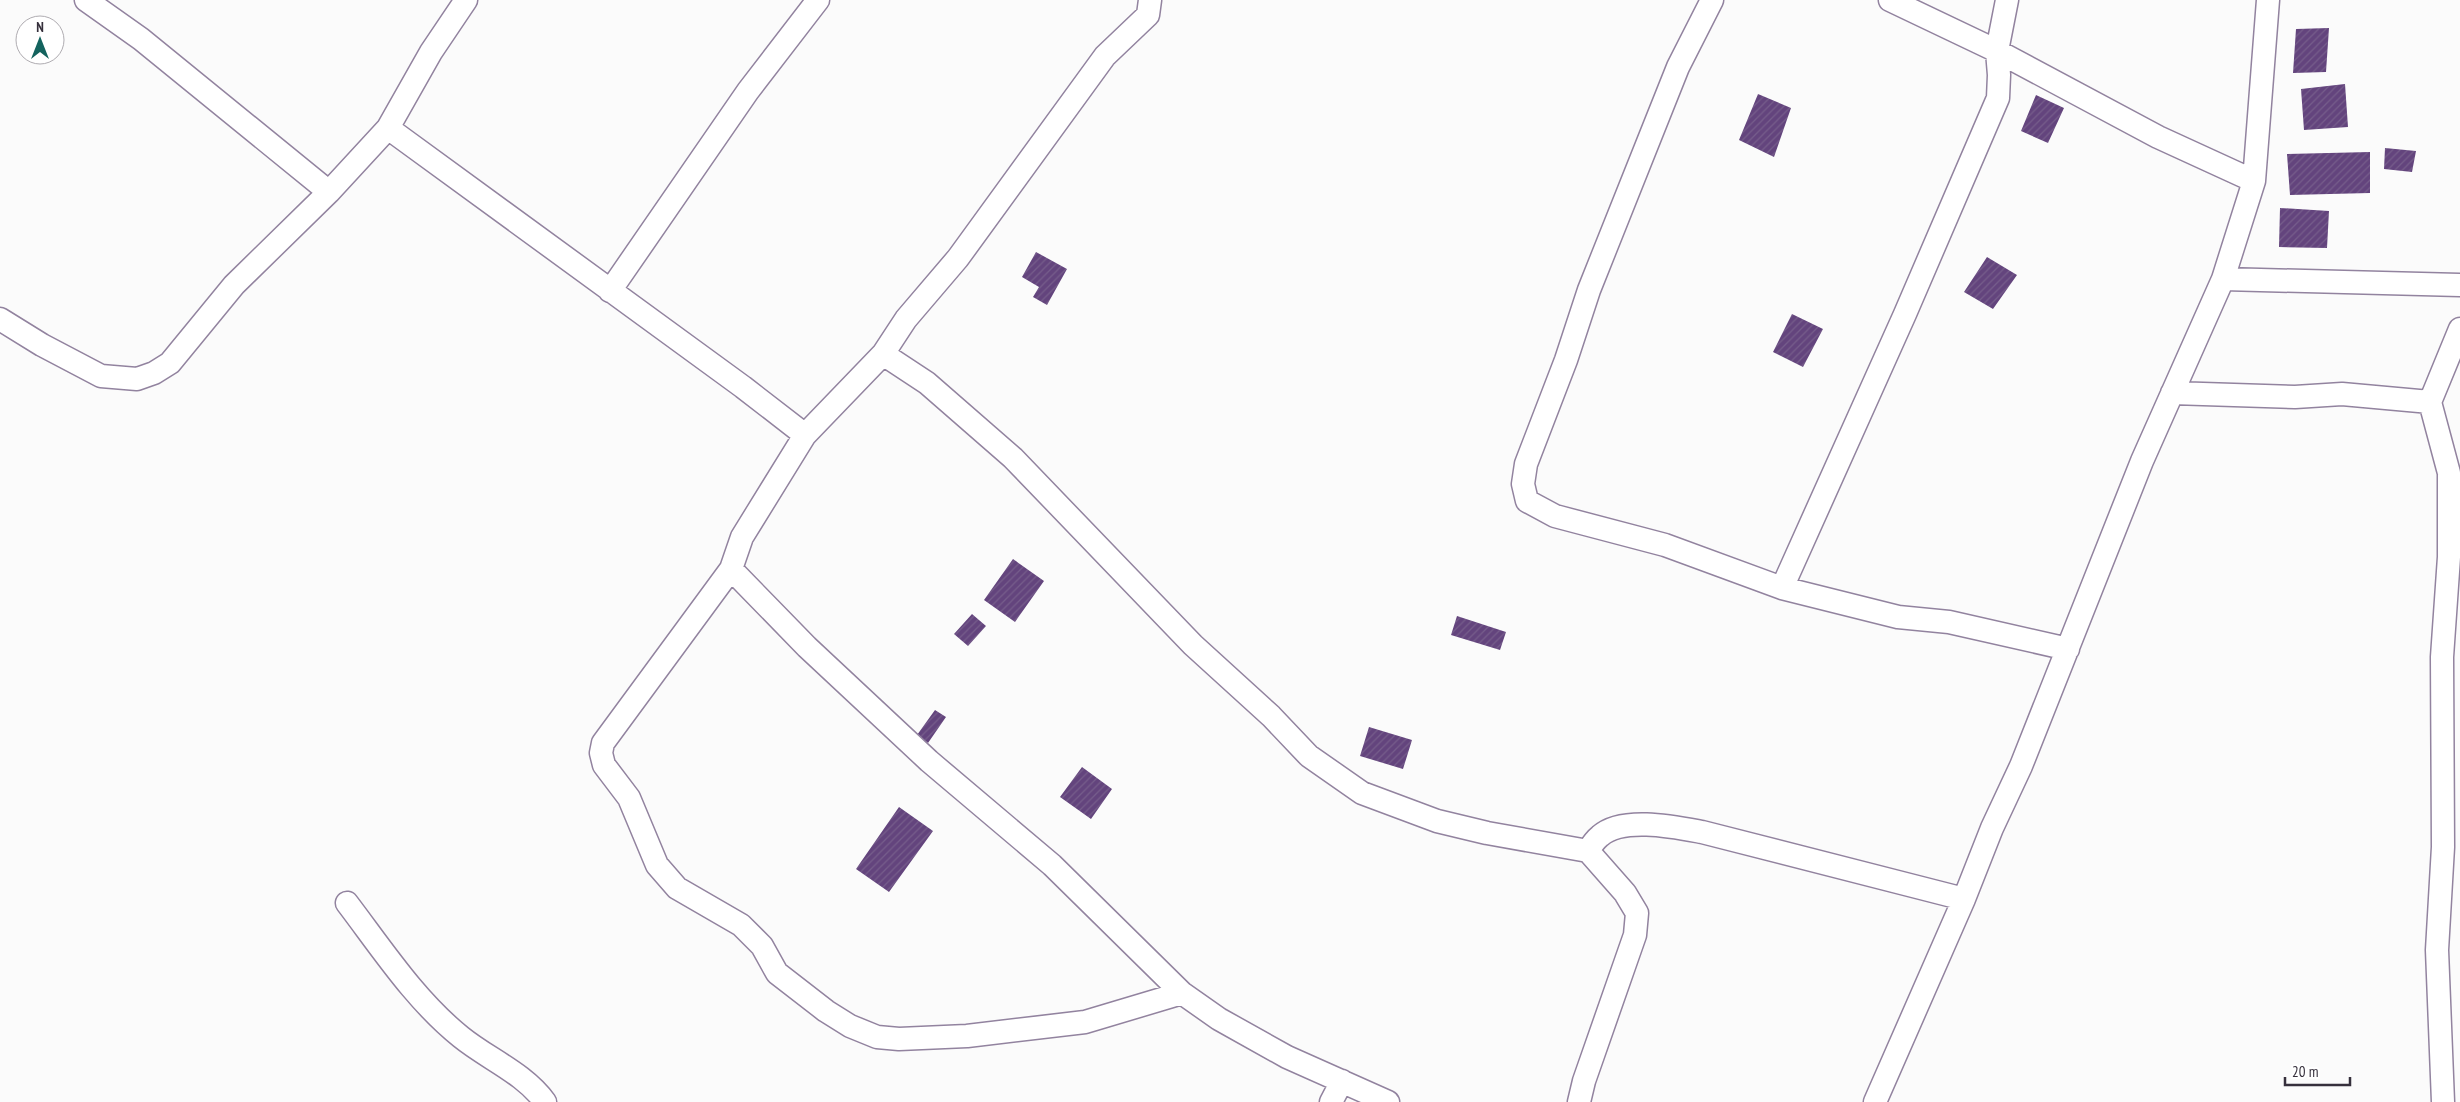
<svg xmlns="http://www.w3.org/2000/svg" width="2460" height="1102" font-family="'PT Sans Narrow',sans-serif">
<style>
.building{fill:url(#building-hatch)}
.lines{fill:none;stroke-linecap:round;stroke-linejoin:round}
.street-casing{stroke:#92839f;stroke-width:25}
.street{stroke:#fff;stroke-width:22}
</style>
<defs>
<pattern id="building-hatch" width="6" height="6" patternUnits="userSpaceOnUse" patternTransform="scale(1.25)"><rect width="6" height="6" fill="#63447d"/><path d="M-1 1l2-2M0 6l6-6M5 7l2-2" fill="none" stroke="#765d8b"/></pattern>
</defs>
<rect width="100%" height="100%" fill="#fbfbfb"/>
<path class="building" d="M2329 28 2326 72 2293 73 2296 29Z
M2345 84 2348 127 2304 130 2301 89Z
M1758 94 1791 108 1774 157 1739 140Z
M2036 95 2064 108 2048 143 2021 131Z
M2385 148 2416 151 2412 172 2384 169Z
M2370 152V193L2290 195 2287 154Z
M2280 208 2329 211 2327 248 2279 247Z
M1036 252 1067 269 1047 305 1033 297 1039 287 1022 277Z
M1987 257 2017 275 1993 309 1964 292Z
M1792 314 1823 329 1803 367 1773 352Z
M1013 559 1044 581 1015 622 984 600Z
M972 614 986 626 968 646 954 634Z
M1457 616 1506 632 1500 650 1451 635Z
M935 710 946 717 928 743 917 735Z
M1369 727 1412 740 1403 769 1360 756Z
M1082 767 1112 789 1091 819 1060 797Z
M899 807 933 831 889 892 856 869Z"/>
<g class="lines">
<g class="street-casing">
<path id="street" d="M86 0 141 39 329 192
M466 0 431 52 388 128 743 387 805 435 883 354
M1150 0 1148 15 1105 56 958 258 906 319 883 354 927 383 1013 458 1193 645 1271 716 1309 756 1362 793 1437 821 1487 833 1588 851 1625 893 1637 913 1635 935 1584 1081 1579 1102
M1712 0 1678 67 1589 290 1566 360 1526 464 1523 484 1527 501 1555 516 1665 545 1782 588 1898 617 1949 622 2068 649
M1890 0 1997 51 2158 137 2254 181
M2223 279 2460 285
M610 291 748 91 818 0
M0 319 42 345 101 376 137 379 154 373 170 363 234 285 329 192 388 128
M2172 393 2295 397 2342 394 2430 402 2449 473V557L2442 657 2443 847 2437 950 2443 1102
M2430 402 2460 329
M805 435 742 537 731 569 603 743 601 753 604 765 629 798 657 865 677 888 741 925 762 946 777 973 826 1011 850 1026 877 1037 899 1039 967 1036 1085 1022 1182 993
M731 569 807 647 929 761 1052 865 1182 993 1219 1019 1287 1057 1388 1102
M1782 588 1905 314 1998 98 1999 75 1997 51 2007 0
M1588 851C1591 846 1595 840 1600 836 1622 816 1675 827 1702 832L1964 899
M347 903C382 949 415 1000 461 1037 488 1059 524 1073 545 1102
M1331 1102 1342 1081
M1875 1102 1964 899 1992 828 2021 766 2142 461 2223 279 2254 181 2268 0"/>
</g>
<use href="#street" class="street"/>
</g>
<g transform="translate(40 40)"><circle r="24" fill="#ffffff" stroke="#afacb1"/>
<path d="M0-4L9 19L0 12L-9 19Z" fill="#14635e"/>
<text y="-8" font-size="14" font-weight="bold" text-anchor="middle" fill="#36303c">N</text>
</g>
<path d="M2285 1077v8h65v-8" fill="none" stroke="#36303c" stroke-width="2.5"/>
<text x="2292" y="1077" font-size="15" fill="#36303c" stroke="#ffffff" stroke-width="4" paint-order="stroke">20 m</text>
</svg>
